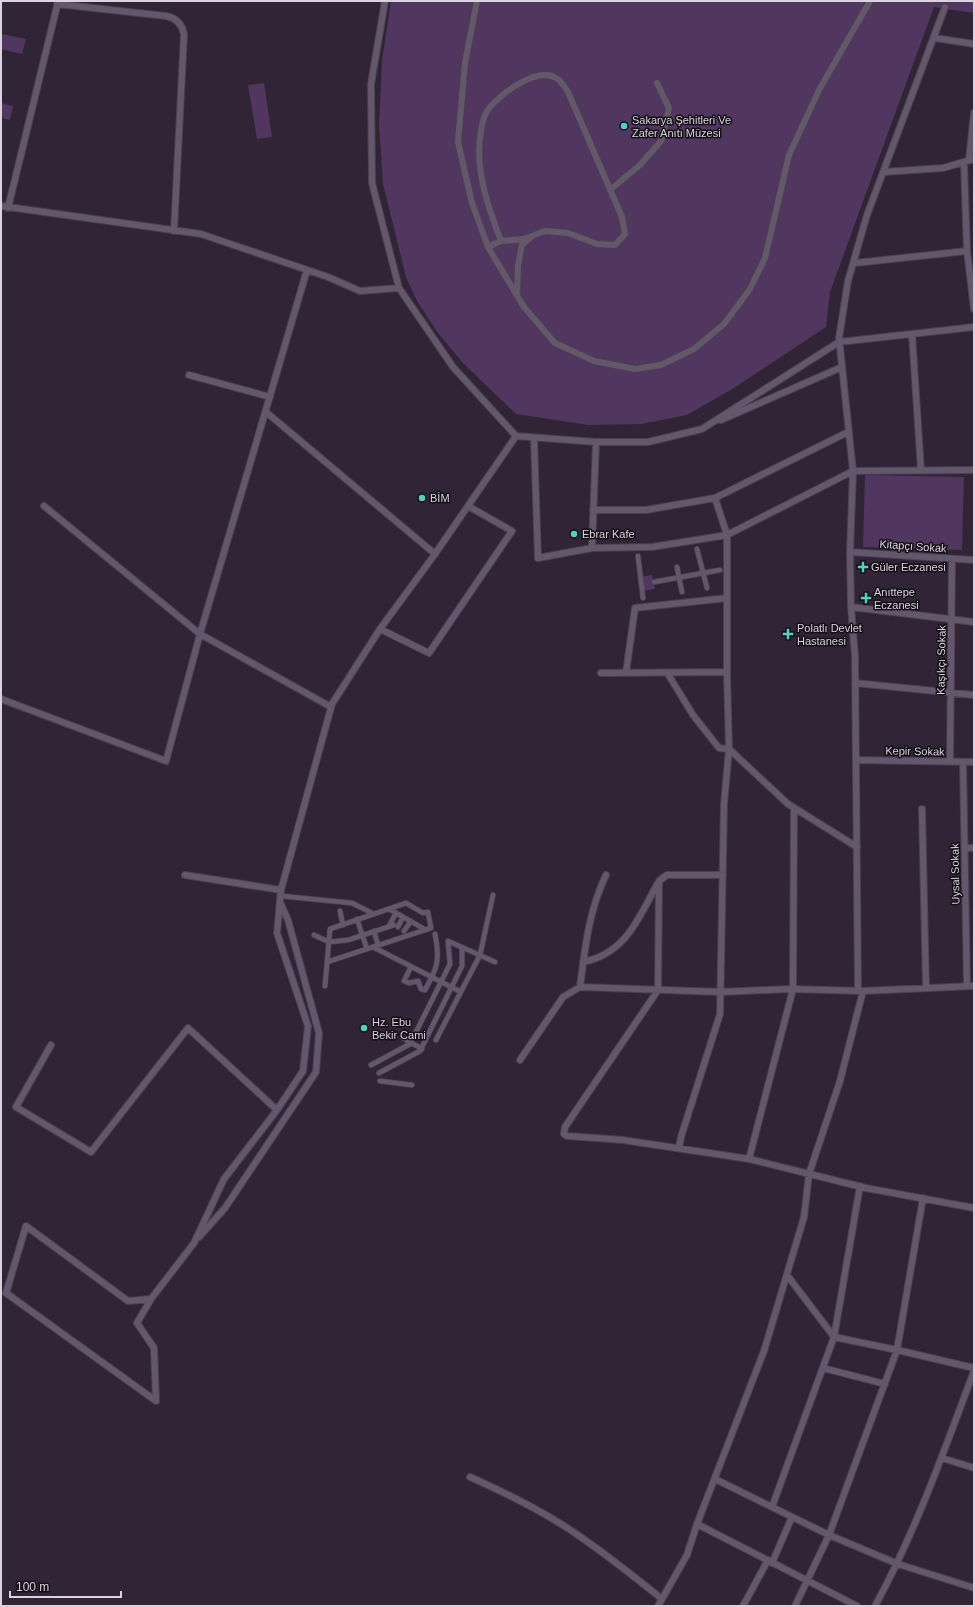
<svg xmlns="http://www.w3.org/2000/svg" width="975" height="1607" font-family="Helvetica,sans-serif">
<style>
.green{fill:#51365f}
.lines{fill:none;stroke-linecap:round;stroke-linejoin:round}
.pedestrian-casing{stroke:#4a4050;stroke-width:6}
.minor-casing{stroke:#4a4050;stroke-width:8}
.pedestrian{stroke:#64576c;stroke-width:4.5}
.minor{stroke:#64576c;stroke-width:6}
.poi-dot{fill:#58cec0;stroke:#151018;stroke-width:1.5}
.labels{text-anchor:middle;stroke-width:3;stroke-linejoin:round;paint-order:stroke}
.poi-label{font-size:11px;fill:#dad2de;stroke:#151018;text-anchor:start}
.street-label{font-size:11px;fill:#dad2de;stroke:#151018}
</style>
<rect width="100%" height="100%" fill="#302436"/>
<path class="green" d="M391 1H974V13L934 7 830 292 826 327 734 388 687 415 642 424 588 425 516 414 463 363 438 333 417 301 406 277 383 184 379 125 382 61Z
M2 34 26 39 22 54 1 49Z
M264 83 272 137 257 139 248 85Z
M1 103 13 106 10 120 1 118Z
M865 475 964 477 962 550 863 547Z
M652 575 655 589 642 591 640 577Z"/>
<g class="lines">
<g class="pedestrian-casing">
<path id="pedestrian" d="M697 549 707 588
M638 556 643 598
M677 567 682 592
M654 582 720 570
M281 896 352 903 374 914
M389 909 426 930
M340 911 343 925
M357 919 367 949
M389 926 396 913
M398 927 403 917
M374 931 378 945
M404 931 411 921
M314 935 329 942 348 940 394 925
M373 947 461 992
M411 967 404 981 409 983 418 981 421 989 425 990C438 967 440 960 435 934
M325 986 330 929 406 903 423 913 428 912 431 928 327 962
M403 1038 422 1049
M436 1040 480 955 493 895
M371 1065 410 1044 450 964 448 941 495 962
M379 1073 420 1051 462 966V947
M380 1081 412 1085"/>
</g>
<g class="minor-casing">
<path id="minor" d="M385 1 371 84 372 183 399 288 453 367 516 436 596 442H648L702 429 839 342 974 327
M477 1 465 63 458 142 472 203 488 247 524 307 555 343 594 361 635 369 661 365 694 349 724 324 750 289 765 258 789 155 819 90 870 1
M57 4 166 16C176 18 182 24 184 34L174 231
M935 38 974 44
M969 160 974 113
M964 163 967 251 974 309
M884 172 943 168 974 159
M610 190 640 165 661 141 669 108 657 83
M1 206 201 234 328 277 360 291 399 288
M8 208 58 2
M488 247 501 241C488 207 474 168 481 131 482 125 484 116 487 111 498 95 537 66 556 78 561 80 565 88 568 92L622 217 625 234 615 245 597 244 568 233 545 231 524 239 501 241
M855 263 967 251
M517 295 518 265 522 245 530 238
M912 334 921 470
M189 375 270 397
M266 412 435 554
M721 420 842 367
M534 438 538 558 592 548 652 547 727 535 853 471 974 470
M44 506 200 634 331 707
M593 510H646L715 498 848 432
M592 548 596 442
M850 552 974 560
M851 607 974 622
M380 629 429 653 512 531 468 506
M601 673 727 672
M626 673 635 608 727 598
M668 674 693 715 719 748 729 749 788 804 857 847
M855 683 974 695
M1 699 166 761 200 634 307 270
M856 760 974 762
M950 761 952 559
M963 762 967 986
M922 809 926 988
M965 848H974
M185 875 281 890
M723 875H667L659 881 658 990 565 1127 564 1134 567 1136 623 1140 749 1159 866 1188 974 1208
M583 962C627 953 638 918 658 883
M580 987C585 948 589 910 606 875
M858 991 855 656 851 607 850 552 853 471 839 338 848 281 867 215 945 7
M51 1045 16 1107 91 1152 188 1028 277 1110
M520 1060 563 997 580 987 721 992 789 989 863 991 974 986
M679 1148 681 1137 720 1014 724 804 729 749 727 672V535L715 498
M749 1159 793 989 794 808
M26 1226 128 1301 151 1299 137 1323 154 1348 156 1401 6 1293Z
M199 1237 225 1208 316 1072 319 1033 288 920 280 902
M787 1275 834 1337 897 1350 974 1368
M151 1299 194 1243 224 1179 277 1110 303 1071 308 1026 277 933 281 890 332 704 380 629 435 554 516 436
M823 1368 885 1384
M942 1458 974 1468
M470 1477C510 1495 549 1514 585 1540 611 1558 637 1579 662 1599
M715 1479 829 1535 898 1564 974 1588
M772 1507 834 1337 860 1186
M772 1563 792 1517
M658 1606 687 1555 697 1524
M743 1606 768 1560
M795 1606 829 1535 897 1350 923 1198
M857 1606 697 1524 764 1351 804 1217 809 1174 840 1081 863 991
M875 1606C916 1531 944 1451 974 1371"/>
</g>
<use href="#pedestrian" class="pedestrian"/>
<use href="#minor" class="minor"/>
</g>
<g class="poi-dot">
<circle cx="624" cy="126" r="4"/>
<circle cx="422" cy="498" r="4"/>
<circle cx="574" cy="534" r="4"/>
<path d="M861 561h4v4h4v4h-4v4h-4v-4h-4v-4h4z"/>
<path d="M864 592h4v4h4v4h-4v4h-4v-4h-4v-4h4z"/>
<path d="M786 628h4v4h4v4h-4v4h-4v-4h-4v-4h4z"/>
<circle cx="364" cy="1028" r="4"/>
</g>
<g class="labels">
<g class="poi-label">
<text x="632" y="124">Sakarya Şehitleri Ve<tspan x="632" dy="13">Zafer Anıtı Müzesi</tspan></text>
<text x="430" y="502">BİM</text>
<text x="582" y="538">Ebrar Kafe</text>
<text x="871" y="571">Güler Eczanesi</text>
<text x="874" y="596">Anıttepe<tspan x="874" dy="13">Eczanesi</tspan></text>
<text x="797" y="632">Polatlı Devlet<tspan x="797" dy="13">Hastanesi</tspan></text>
<text x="372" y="1026">Hz. Ebu<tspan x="372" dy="13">Bekir Cami</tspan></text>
</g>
<g class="street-label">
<text transform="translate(913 546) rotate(4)" y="4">Kitapçı Sokak</text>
<text transform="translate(941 660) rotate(-89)" y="4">Kaşıkçı Sokak</text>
<text transform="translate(915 751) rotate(1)" y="4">Kepir Sokak</text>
<text transform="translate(955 874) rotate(-91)" y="4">Uysal Sokak</text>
</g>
</g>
<rect width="975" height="1607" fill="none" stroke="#dad2de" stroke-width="4"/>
<path d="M10 1591v6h111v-6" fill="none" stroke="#dad2de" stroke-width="2"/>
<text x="16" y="1591" font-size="12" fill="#dad2de" stroke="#151018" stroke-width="3" paint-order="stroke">100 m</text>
</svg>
